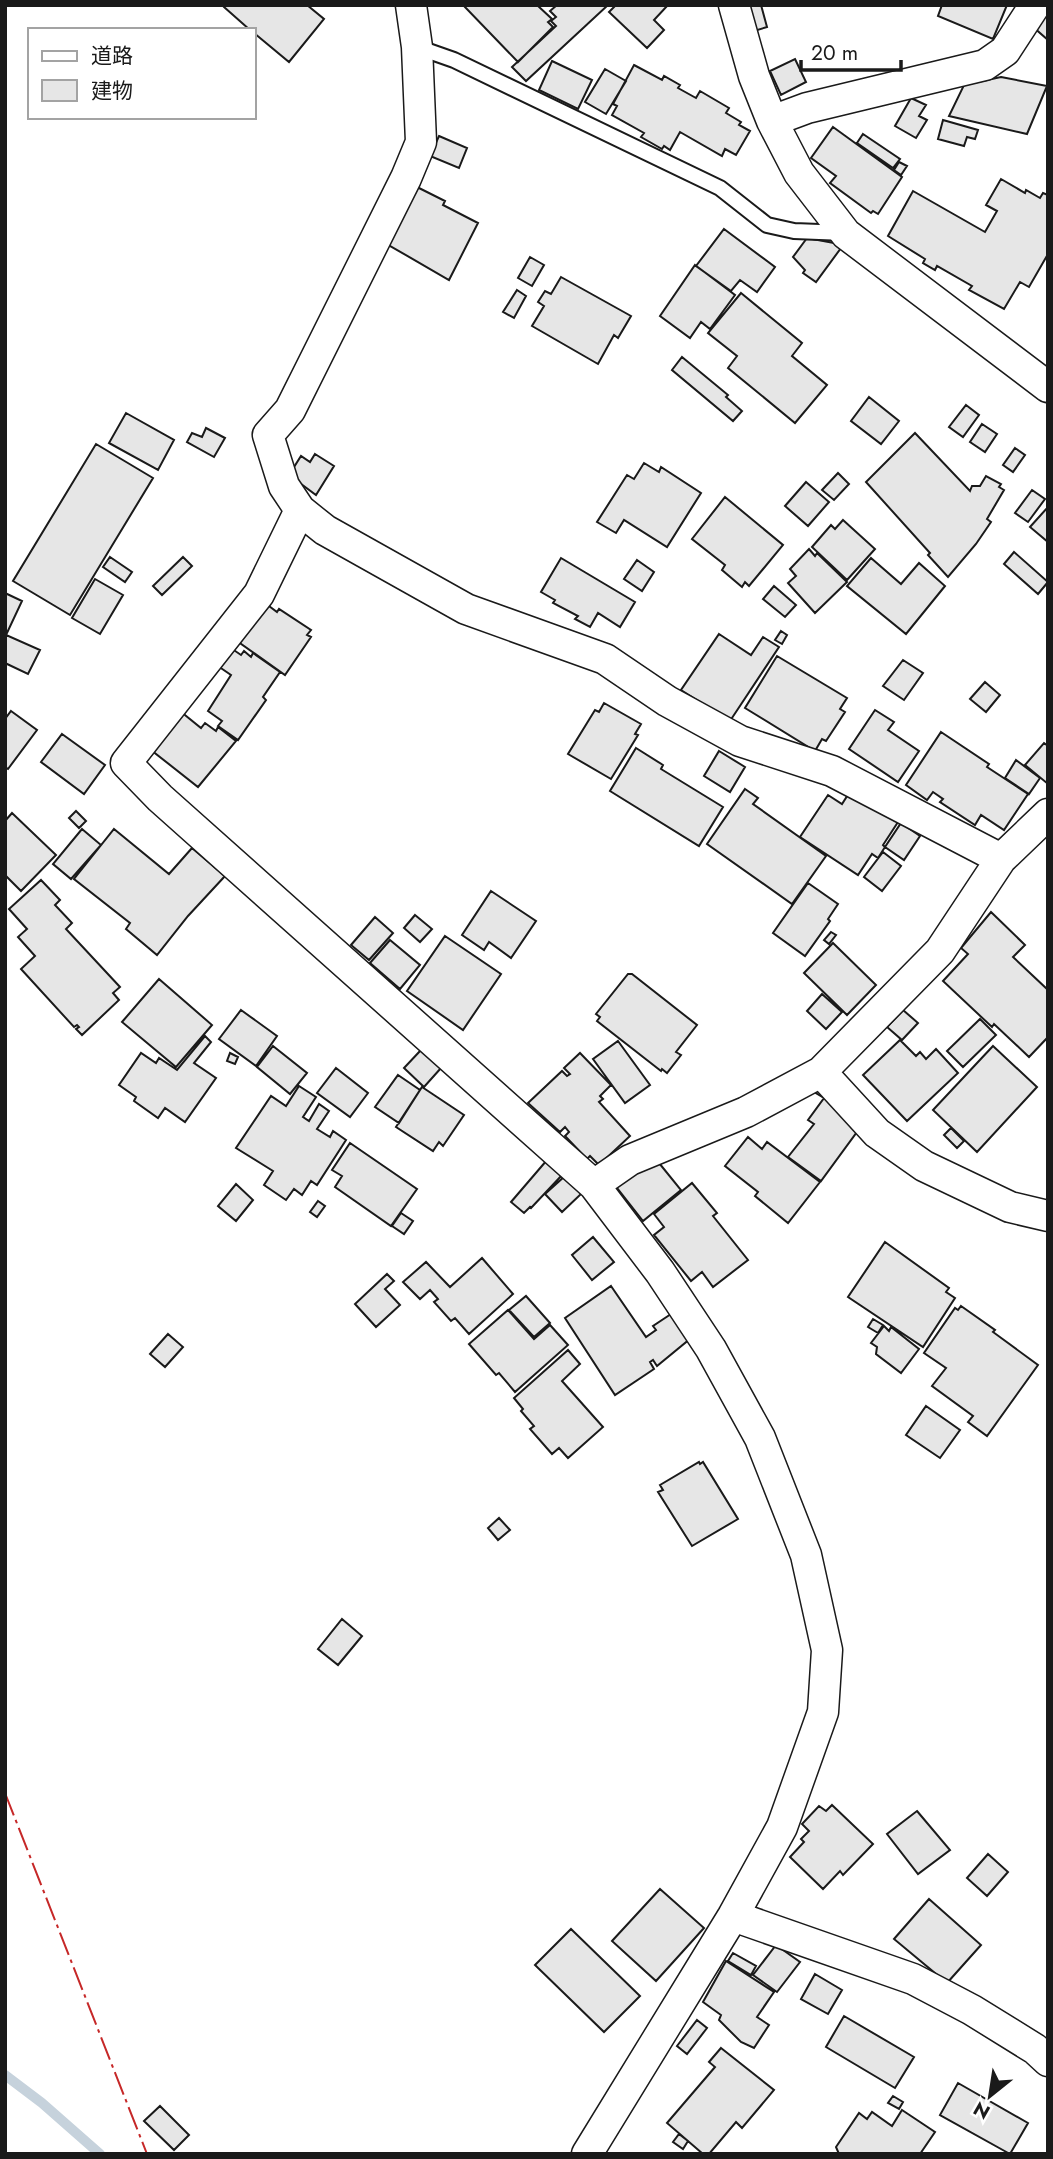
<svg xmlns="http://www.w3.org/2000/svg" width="1053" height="2159" font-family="Jost,'Noto Sans JP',sans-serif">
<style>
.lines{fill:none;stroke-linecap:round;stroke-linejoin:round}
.stream{stroke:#c6d2dc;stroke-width:10}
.building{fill:#e6e6e6;stroke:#1a1a1a;stroke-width:2}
.lane-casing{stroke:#1a1a1a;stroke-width:18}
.street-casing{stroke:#1a1a1a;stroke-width:33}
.lane{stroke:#fff;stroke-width:14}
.street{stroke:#fff;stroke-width:30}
.power{stroke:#c62828;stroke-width:2;stroke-dasharray:24 5 3.5 5;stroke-linecap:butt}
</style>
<rect width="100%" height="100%" fill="#fff"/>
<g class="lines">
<path class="stream" d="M5 2075 42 2103 100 2154"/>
</g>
<path class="building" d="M225 5H307L324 19 289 62 254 33V30H250L224 7Z
M463 5H537L552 19 548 22 553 27 518 62Z
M557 5H608L526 81 512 67 556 26 551 21 556 17 550 11Z
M616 5H668L654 20 664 30 647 48 609 12Z
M748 5H761L767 27 754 31Z
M942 5H1007L993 39 938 16Z
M1048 5V40L1032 26Z
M795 59 806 82 781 95 770 71Z
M552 61 592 80 578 109 539 90Z
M634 65 662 80 664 76 680 85 678 88 696 98 700 91 729 108 726 113 741 122 739 125 750 131 736 155 725 149 722 156 680 132 670 150 664 146 662 149 641 137 644 133 612 115 617 106 613 104Z
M605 69 626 81 606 114 585 102Z
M1001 77 1047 86 1027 134 949 116 964 85Z
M911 98 926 105 919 116 927 120 916 138 895 126Z
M943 120 978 130 975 139 967 137 964 146 938 139Z
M833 127 902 177 878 214 873 211 871 213 830 183 836 176 811 158Z
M863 134 900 159 893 168 857 143Z
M439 136 467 148 459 168 430 156Z
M899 162 907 166 901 175 894 170Z
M1001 179 1025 193 1026 190 1040 198 1043 193 1048 195V254L1029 287 1020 282 1004 309 969 290 972 286 937 266 935 270 923 263 925 259 888 236 913 191 985 232 997 211 986 205Z
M415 186 445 201 443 205 478 223 449 280 385 243Z
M724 229 775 267 757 292 740 280 731 291 696 266Z
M807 238 834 243 841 248 816 282 803 273 805 270 793 257Z
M530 257 544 265 532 286 518 278Z
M695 265 735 295 710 329 701 322 690 338 660 316Z
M561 277 631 316 618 338 614 335 598 364 532 326 544 306 538 302 545 291 551 294Z
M517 290 526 296 514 318 503 312Z
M741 293 802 343 792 356 827 385 795 423 728 368 737 356 708 333Z
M682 357 728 395 726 397 742 411 733 421 672 370Z
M869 397 899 421 881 444 851 421Z
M966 405 979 415 963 437 949 427Z
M126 413 174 440 158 470 109 443Z
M982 424 997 434 985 452 970 442Z
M206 428 225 438 214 457 187 442 192 433 202 437Z
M915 433 970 491 972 486H980L986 476 1001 484 999 487 1004 490 987 519 991 522 976 544 948 577 928 555 930 553 866 482Z
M96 444 153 478 70 615 13 581Z
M1015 448 1025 455 1013 472 1003 465Z
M315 454 334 466 316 495 289 475 301 456 310 462Z
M644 463 659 472 661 467 701 493 667 547 624 520 616 533 597 522 627 475 634 479Z
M838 473 849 484 834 500 822 490Z
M806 482 829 502 808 526 785 506Z
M1032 490 1045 499 1028 522 1015 513Z
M725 497 783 545 749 586 745 582 742 587 722 570 725 565 692 539Z
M1048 507V542L1030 527Z
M843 520 875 549 847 580 812 547 831 525 835 529Z
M809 549 815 556 817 553 847 582 815 613 788 583 796 576 790 569Z
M1014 552 1048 582 1038 594 1004 564Z
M110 557 132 572 125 582 103 567Z
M183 557 192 566 162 595 153 586Z
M561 558 635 602 620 627 598 613 590 627 575 619 578 616 553 603 555 600 541 592Z
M871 558 901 584 919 563 945 586 906 634 847 586Z
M637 560 654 572 642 591 624 579Z
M95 579 123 595 100 634 72 618Z
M774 586 796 605 785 617 763 599Z
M5 593 22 601 6 635 40 650 28 674 5 663Z
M265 603 277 612 279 609 311 630 307 635 311 637 285 675 237 641Z
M781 631 787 635 782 644 775 640Z
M719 634 751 655 763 637 779 647 730 721 681 690Z
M228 646 241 655 244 651 251 657 253 653 280 672 263 697 266 700 238 740 218 726 222 721 208 711 231 675 215 664Z
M777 656 847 698 840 709 845 712 826 741 822 739 815 751 745 708Z
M903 660 923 673 904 700 883 686Z
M985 682 1000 695 986 712 970 699Z
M604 703 641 724 635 734 638 735 611 779 568 754 595 710 599 712Z
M875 710 894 722 888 730 919 751 898 782 849 749Z
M11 711 37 730 8 769 5 767V719Z
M180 711 201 728 205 723 216 731 218 727 236 741 198 787 151 750Z
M941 732 989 764 987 767 1028 794 1004 830 981 815 975 825 940 802 943 799 933 792 927 800 906 785Z
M62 734 105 765 84 794 41 762Z
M1044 743 1048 746V784L1025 765Z
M636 748 663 765 661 769 723 807 699 846 610 791Z
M719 751 745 767 730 792 704 776Z
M1016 760 1040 778 1029 794 1005 778Z
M745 789 758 798 753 804 826 856 792 904 707 844Z
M851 790 898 822 883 845 885 847 878 858 872 854 858 875 800 837 828 795 842 804Z
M76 811 86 821 79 828 69 818Z
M12 813 56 855 21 891 5 875V821Z
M901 823 920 836 904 860 885 847Z
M82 829 101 845 71 879 53 864Z
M114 829 169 874 192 848 225 876 188 916 157 955 126 929 130 923 74 879Z
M883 852 901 866 882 891 864 877Z
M41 880 60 900 55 905 72 923 66 929 120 987 113 993 119 1000 82 1035 76 1029 79 1027 77 1025 74 1027 21 969 35 956 18 937 27 929 9 909Z
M808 883 838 904 828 919 830 921 805 956 773 933Z
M491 891 536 921 511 958 489 942 484 950 462 935Z
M991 912 1025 945 1013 957 1048 990V1037L1029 1057 994 1024 992 1027 943 981 968 954 961 948Z
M415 915 432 929 420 942 404 928Z
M375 917 393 933 369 960 351 945Z
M831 932 836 935 829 944 824 940Z
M445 936 501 974 463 1030 407 991Z
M390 940 420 965 400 989 370 963Z
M833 943 876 985 847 1015 804 973Z
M628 974H632L697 1025 676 1052 681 1055 667 1073 662 1069 661 1071 597 1021 600 1017 596 1014Z
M159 979 212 1025 176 1067 122 1022Z
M822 994 842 1012 826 1029 807 1011Z
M241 1010 277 1036 256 1066 219 1039Z
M903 1010 918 1023 902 1040 887 1027Z
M980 1019 996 1035 963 1067 947 1051Z
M205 1036 211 1042 194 1063 216 1078 185 1122 165 1108 158 1118 134 1101 136 1097 119 1085 141 1053 156 1063 159 1058 177 1070Z
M900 1040 916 1056 920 1052 926 1059 936 1049 958 1073 907 1121 863 1075Z
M618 1041 650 1085 625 1103 593 1059Z
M273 1046 307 1073 290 1094 257 1067Z
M993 1046 1037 1087 977 1152 933 1110Z
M421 1050 441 1068 424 1087 404 1068Z
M230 1053 238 1057 235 1064 227 1061Z
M580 1053 611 1085 600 1096 603 1099 599 1102 630 1136 599 1165 590 1156 587 1159 565 1136 569 1132 565 1127 560 1132 528 1103 562 1071 567 1076 570 1074 564 1068Z
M336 1068 368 1093 350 1117 317 1093Z
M398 1075 420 1090 399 1123 375 1107Z
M820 1083 862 1125 821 1181 788 1157 814 1124 808 1120 824 1098 814 1092Z
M299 1086 316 1097 303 1117 309 1121 319 1104 329 1111 317 1129 330 1137 333 1131 346 1140 317 1185 311 1181 302 1195 294 1189 286 1200 264 1185 273 1171 236 1148 271 1096 286 1106Z
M422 1087 464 1115 443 1146 439 1142 433 1151 396 1127Z
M951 1128 964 1141 957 1148 944 1135Z
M748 1137 762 1149 767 1142 820 1182 788 1223 755 1196 758 1192 725 1166Z
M350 1143 417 1189 391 1226 335 1187 342 1176 332 1170Z
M655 1158 681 1190 643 1221 614 1184Z
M547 1160 563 1174 531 1208 530 1207 524 1213 511 1202Z
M565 1176 581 1194 562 1212 545 1194Z
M692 1183 717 1213 713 1216 748 1260 713 1287 702 1272 691 1281 654 1235 664 1227 654 1214Z
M236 1184 253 1200 236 1221 218 1206Z
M318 1201 325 1206 317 1217 310 1212Z
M401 1213 413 1221 404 1234 392 1226Z
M593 1237 614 1262 592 1280 572 1255Z
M885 1242 949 1288 946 1292 955 1298 923 1347 848 1297Z
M482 1258 513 1294 469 1334 455 1318 451 1321 434 1302 438 1299 430 1290 420 1299 403 1282 426 1262 450 1287Z
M387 1274 394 1281 385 1289 400 1305 376 1327 355 1304Z
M611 1286 646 1337 656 1330 653 1326 671 1314 691 1338 657 1366 653 1360 650 1362 654 1369 615 1395 565 1318Z
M526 1296 550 1323 534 1337 509 1310Z
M961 1306 995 1330 993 1332 1038 1365 987 1436 968 1422 973 1416 932 1386 946 1368 924 1353 955 1308 958 1310Z
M508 1310 534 1339 550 1325 568 1345 515 1392 499 1373 496 1375 469 1344Z
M873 1319 883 1325 878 1333 868 1327Z
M884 1326 889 1331 891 1327 919 1349 901 1373 876 1354 877 1347 871 1343Z
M168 1334 183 1347 165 1367 150 1354Z
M568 1350 580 1364 562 1381 603 1427 568 1458 559 1448 552 1454 530 1429 534 1426 521 1411 523 1409 514 1398Z
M926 1406 960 1430 940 1458 906 1435Z
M699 1462 700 1464 703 1462 738 1519 692 1546 658 1492 663 1490 660 1485Z
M499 1518 510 1530 498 1540 488 1528Z
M342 1619 362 1636 338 1665 318 1649Z
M832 1805 873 1844 843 1875 840 1871 823 1889 790 1857 804 1842 801 1839 809 1831 802 1824 819 1806 826 1811Z
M917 1811 950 1850 918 1874 887 1834Z
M988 1854 1008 1872 987 1896 967 1878Z
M660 1889 704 1928 656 1981 612 1941Z
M929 1899 981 1945 947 1983 894 1939Z
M571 1929 640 1996 604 2032 535 1965Z
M776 1945 800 1962 777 1992 753 1975Z
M733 1953 756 1966 751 1975 728 1961Z
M726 1961 774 1992 757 2017 769 2025 754 2048 741 2042 719 2020 721 2015 703 2002Z
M815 1974 842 1990 828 2014 801 1999Z
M844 2016 914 2057 895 2088 826 2047Z
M697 2020 707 2028 687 2054 677 2046Z
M721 2048 774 2090 742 2128 736 2122 709 2154H703L667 2123 715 2067 709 2062Z
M958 2083 1028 2123 1010 2154 940 2115Z
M893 2096 903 2102 899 2109 888 2103Z
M160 2106 189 2135 174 2150 144 2121Z
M902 2110 935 2132 920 2154H839L836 2147 859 2113 867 2119 872 2112 892 2126Z
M679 2134 688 2141 683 2149 673 2142Z"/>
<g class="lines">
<g class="lane-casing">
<path id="lane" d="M417 47 454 60 720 188 767 225 794 231 845 233"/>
</g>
<g class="street-casing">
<path id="street" d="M411 5 417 47 421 142 406 178 290 410 268 435 284 486 300 510 325 530 466 609 605 659 667 701 740 741 832 771 1001 859
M734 5 754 76 772 121 799 173 846 234 1048 387
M772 121 807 108 985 65 1005 51 1035 5
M300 510 259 594 126 763 160 798 594 1185 660 1272 711 1349 760 1438 806 1555 827 1650 823 1712 782 1827 733 1916 587 2154
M821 1072 877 1133 924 1166 1010 1207 1048 1216
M594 1185 630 1160 746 1112 821 1072 940 951 1001 859 1048 814
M733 1916 913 1979 972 2010 1035 2049 1048 2061"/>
</g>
<use href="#lane" class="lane"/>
<use href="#street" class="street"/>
<path class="power" d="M5 1793 147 2154"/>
</g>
<rect width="1053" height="2159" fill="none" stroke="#1a1a1a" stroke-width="14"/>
<rect x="28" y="28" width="228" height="91" fill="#ffffff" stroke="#a3a3a3" stroke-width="2"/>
<rect x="42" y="51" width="35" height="10" fill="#ffffff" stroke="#a3a3a3" stroke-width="2"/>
<text x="91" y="63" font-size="21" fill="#1a1a1a">道路</text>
<rect x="42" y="80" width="35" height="21" fill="#e6e6e6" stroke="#a3a3a3" stroke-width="2"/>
<text x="91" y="98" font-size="21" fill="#1a1a1a">建物</text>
<g transform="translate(990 2096) rotate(210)" stroke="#ffffff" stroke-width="5" paint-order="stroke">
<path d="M0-5L12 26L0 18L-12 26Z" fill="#1a1a1a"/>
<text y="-10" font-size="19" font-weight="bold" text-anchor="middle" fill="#1a1a1a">N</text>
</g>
<path d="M801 60v10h100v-10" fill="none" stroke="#1a1a1a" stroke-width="3.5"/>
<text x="811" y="60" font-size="21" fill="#1a1a1a" stroke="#ffffff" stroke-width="5" paint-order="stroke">20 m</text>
</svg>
